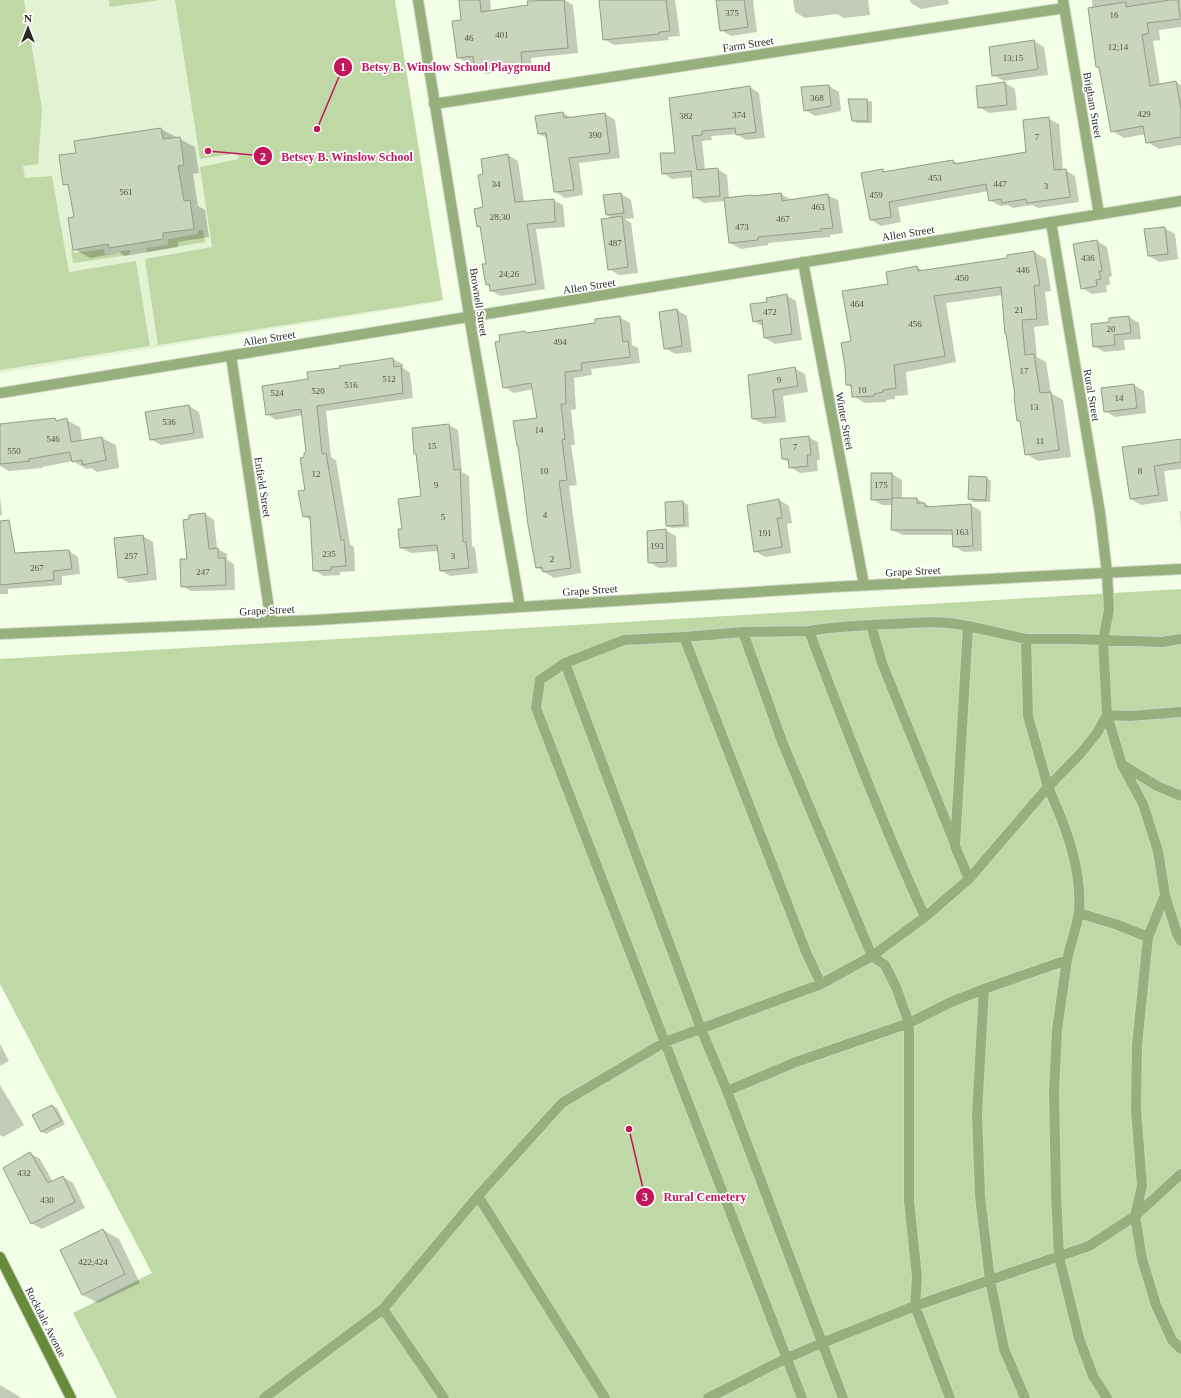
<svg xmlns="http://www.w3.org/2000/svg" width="1181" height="1398" font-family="'Times New Roman',serif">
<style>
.built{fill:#e2f2d3}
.green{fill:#bfd8a5}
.shadow{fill:#0003}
.building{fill:#c9d5bd;stroke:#929d86}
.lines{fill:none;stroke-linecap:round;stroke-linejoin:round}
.service-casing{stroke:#cdd8c2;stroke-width:12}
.minor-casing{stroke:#cdd8c2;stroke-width:12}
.tertiary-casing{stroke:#cdd8c2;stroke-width:12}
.secondary-casing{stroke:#cdd8c2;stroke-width:12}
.service{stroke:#97af7c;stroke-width:10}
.minor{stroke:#97af7c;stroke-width:10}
.tertiary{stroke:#97af7c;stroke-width:10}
.secondary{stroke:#688b3b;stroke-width:10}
.labels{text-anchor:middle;stroke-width:3.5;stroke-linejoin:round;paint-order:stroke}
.number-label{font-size:9px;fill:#505649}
.street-label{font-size:11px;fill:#272c22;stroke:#fff}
.leader{fill:none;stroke:#c2185b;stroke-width:1.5}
.callout-dot{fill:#c2185b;stroke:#fff;stroke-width:1.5}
.mark-label{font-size:12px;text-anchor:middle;font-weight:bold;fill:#fff}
.callout-label{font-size:12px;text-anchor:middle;font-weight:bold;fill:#c2185b;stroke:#fff;stroke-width:3.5;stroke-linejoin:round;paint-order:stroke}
</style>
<rect width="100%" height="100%" fill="#f2fee5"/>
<path class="built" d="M0 0H393L440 302 0 373Z"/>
<path class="green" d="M0 0H24L42 109 38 164 23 166 25 178 52 176 69 272 136 261 150 346 0 370Z
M109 0H160L110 7Z
M175 0H395L443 300 158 345 145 259 212 247 200 167 239 159 238 153 200 159Z
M198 230H203L205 242 147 252 146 248 168 245V239L198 234Z
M71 249H73L74 253 104 249 105 255 121 253V251L130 250 131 252 129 253V255L73 263Z
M1181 589V1398H117L73 1313 152 1273 0 984V659Z"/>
<path class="shadow" d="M460 0H490L491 11 529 6V2L565 0 573 5 578 53 531 58 532 70 514 72 510 70 486 74 476 68 475 63H468L458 58 462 21Z
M600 0H675L680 36 668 37 669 40 614 45 604 39Z
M717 0H753L757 32 731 36 721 30Z
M793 0H868L870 15 844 18 837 14 805 18 795 12Z
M910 0H948L949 4 921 9 911 3Z
M1092 0H1181V27L1159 30 1160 40 1153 41 1160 85 1176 82 1181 85V145L1159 149 1147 142 1146 134 1124 138 1112 131 1101 69 1097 67Z
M1034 41 1044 47 1048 75 1004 81 993 75Z
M1005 83 1015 89 1017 110 989 113 979 107Z
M829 86 839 92 841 111 815 116 805 110 802 88Z
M750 87 759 93 765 138 746 140 736 134 711 136 712 140 702 141 705 170 717 169 727 175 729 199 781 194 792 200 827 195 838 200 843 233 830 235V237L768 243V245L741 249 730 243 725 201 704 203 694 197 693 177 672 179 663 173 676 154 670 99Z
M849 100H867L872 102V123H857L853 121Z
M563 113 572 118 605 114 615 120 620 158 579 163 583 195 565 198 555 192 548 139 539 134Z
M1049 119 1059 124 1063 170H1065L1075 176 1079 202 1038 208 1032 205 1013 208 1008 205 1000 206 990 200 989 191 898 207 901 222 881 226 871 220 883 170 886 172 953 161 959 164 1027 153Z
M161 129 195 147 199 173 193 174 198 206 205 210 209 237 178 242V247L125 256 120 253 90 258 74 249 75 218 70 187 64 184 77 154Z
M508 155 518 161 524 202 553 200 563 205 565 227 536 229 545 289 501 296 491 291 490 286 487 284V265L481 228 478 226 484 208 485 174Z
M621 194 631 200 634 218 625 219 631 223 638 273 619 275 609 269 613 218 607 215 604 196Z
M1164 228 1175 234 1178 259 1159 262 1149 256Z
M1097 241 1107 247 1112 276 1109 277 1110 284 1106 286 1107 292 1092 294 1082 288 1074 245Z
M1034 252 1046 259 1051 291 1045 292 1049 325 1034 327 1037 357 1046 362 1051 393 1063 400 1071 457 1038 461 1026 454 1021 422 1018 421 1003 295 946 303 956 362 906 372 908 395 895 396V399L886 400V402L865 403 853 396 852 388 847 384 852 342 889 285 917 267 923 271 1008 259Z
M786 295 796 301 802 340 775 344 765 338 764 327 754 321 768 302Z
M677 310 687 316 692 352 675 354 665 348Z
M619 317 630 323 632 345 638 348 640 363 591 369 592 375 574 378 576 409 571 410 575 445H571L577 485 569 486 581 573 554 578 536 567 538 419 534 389 514 393 504 387 525 332 528 334 596 323Z
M1129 317 1139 323 1141 339 1124 340 1125 350 1104 352 1094 346 1111 323 1110 319Z
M393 359 403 364V368L410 373 413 398 326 411 331 457 336 460 350 544 354 547 355 571 340 572V575L324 576 314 570 312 521 304 516 306 490V458L307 453 303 415 276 420 267 414 309 380 341 369Z
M794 368 805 374 808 392 783 396 786 422 764 424 753 419 749 376Z
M1134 385 1144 391 1146 413 1115 417 1105 411Z
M189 406 199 412 204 438 161 445 150 439Z
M55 419 59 421 66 420 80 427 82 441 102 438 116 445 119 468 97 472 91 468 86 469 73 461 42 467V468L9 471 0 466V425Z
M449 425 458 430 462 472 469 476 472 546 475 548 478 573 450 576 440 570 439 551 411 553 401 548 403 530 422 497 417 455 415 453Z
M808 437 818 442 820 460H817L818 471 800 473 790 467V462L783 459Z
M1181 440V469L1164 471 1168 501 1141 505 1131 499 1123 448Z
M892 474 902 480V499H917L931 507 971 505 981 511 982 551 964 552 954 546 953 535H903L892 530 893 505H882L872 499Z
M986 478 991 481 990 502H974L969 499Z
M0 496 2 515H0Z
M779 500 789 506 792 523 787 524 791 553 765 557 755 551Z
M683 502 688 505 689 527 672 528 667 526Z
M1180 511H1181V530Z
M205 514 214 520 217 549 227 554V560L234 564 235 590 191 591 182 586 188 560 190 520Z
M665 530 676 536 677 567 659 568 649 562Z
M143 536 153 542 157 580 129 583 119 577Z
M69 551 78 557 80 574 62 576V585L8 589V594H0V554Z
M0 1044 9 1061 0 1066Z
M0 1085 24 1125 3 1137 0 1135Z
M52 1106 57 1108 65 1124 46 1134 41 1131 33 1116Z
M30 1153 40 1159 53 1182 63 1177 73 1183 85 1208 42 1229 31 1223Z
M103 1230 119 1239 140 1283 98 1303 83 1295 62 1251Z
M0 1385 20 1397V1398H0Z"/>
<path class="building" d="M459 0H480L481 12 528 5 527 1 564 0 568 48 521 52 522 64 503 67 502 64 475 68 473 56 457 58 452 21 461 20Z
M599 0H666L670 31 659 32V34L603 40Z
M716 0H744L748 27 720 31Z
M1170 0H1178L1180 19 1147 23 1149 33 1142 35 1150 86 1176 81 1181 109V137L1146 143 1143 126 1111 132 1099 67H1096L1088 8 1126 2V7Z
M1034 40 1038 69 992 76 989 47Z
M1005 82 1007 105 978 108 976 86Z
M829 85 831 106 804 111 801 87Z
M750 86 756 132 736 135 735 128 702 131V135L692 136 697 170 718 168 720 196 693 198 691 171 662 174 660 153H675L669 98Z
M848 99H867L868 121H852Z
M563 112 564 118 605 113 610 153 569 158 574 190 554 192 546 133 538 134 535 116Z
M1049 117 1054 170 1066 169 1070 197 1027 203 1026 199 1002 203 1001 199 989 201 986 184 889 202 891 217 870 220 861 173 883 169V172L953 160 954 164 1026 152 1023 120Z
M161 128 163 139 180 137 184 165 178 166 184 201 190 200 194 229 163 233V239L109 248 108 244 73 250 68 218 74 217 68 184 63 185 59 155 76 153 74 141Z
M508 154 515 202 554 199 555 222 527 224 536 284 490 291 489 284 486 285 482 264H486L480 226 477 227 474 209 483 207 478 175 483 174 481 159Z
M621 193 624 213 606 215 603 195Z
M781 193 782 201 828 194 833 228 820 229 821 231 758 237V240L729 243 724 198 752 195 753 196Z
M622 216 628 267 608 270 601 219Z
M1165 227 1168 254 1148 256 1144 229Z
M1097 240 1102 271H1099L1101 279 1096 280 1097 286 1081 289 1073 244Z
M1034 251 1040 285 1034 286 1037 319 1022 320 1025 355 1034 354 1040 393 1051 392 1059 450 1025 455 1020 421H1017L1014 397 1015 396 1006 334H1005L1001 287 934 296 945 356 894 365 896 388 883 390V392L874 394V396L852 397 851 385H846L845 366 841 343 851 341 842 291 888 284 886 272 917 266 918 271 1007 258V255Z
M787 294 792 334 764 338 762 320 753 322 750 304 767 302 766 298Z
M677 309 682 346 664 349 659 312Z
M620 316 623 342 628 341 630 357 581 363 582 370 565 372 566 404H561L565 439 562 440 567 480 559 481 571 568 543 572 542 567 536 568 528 525 518 446H517L513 421 537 418 531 383 503 388 495 342 500 341 499 335 525 331 526 333 595 323V319Z
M1129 316 1131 333 1114 335 1115 345 1093 347 1091 324 1109 322V318Z
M393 358 394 367 401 366 403 393 317 406 322 454 326 453 341 540H344L346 566 331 567V570L313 571 310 516 303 517 298 491 305 490 300 458 304 457V453L306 452 301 409 266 415 262 386 308 379 307 372 340 368 339 366Z
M795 367 798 386 773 390 776 417 752 419 748 375Z
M1134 384 1137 408 1104 412 1101 388Z
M189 405 194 433 150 440 145 412Z
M55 418 56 421 67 418 71 442 102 437 106 460 83 465 82 460 72 462 70 452 29 459V461L0 464V424Z
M449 424 454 470 460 469 463 542H466L469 568 440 571 437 545 400 548 398 529H402L398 499 421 496 416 454H414L412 428Z
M809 436 811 455H807L808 466 789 468 788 459H782L780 439Z
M1181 439V462L1154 466 1159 495 1130 499 1122 447Z
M871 473H892V499L871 500Z
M969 476 987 477 986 500 968 499Z
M892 498H917V503H925V507L971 504 973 546 953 547 952 530H891Z
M779 499 782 518H777L782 547 754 552 747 505Z
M683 501 684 525 666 526 665 502Z
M205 513 209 549 218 548V558H225L226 585 181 587 180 559H187L183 520 189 519V515Z
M9 520 15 553 69 550 72 569 53 571 54 580 0 585V521Z
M666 529 667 562 648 563 647 531Z
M143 535 148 574 118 578 114 538Z
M52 1105 61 1121 41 1132 32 1115Z
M30 1152 48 1183 63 1176 75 1202 31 1224 3 1168Z
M103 1229 125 1274 82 1295 60 1250Z"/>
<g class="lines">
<g class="service-casing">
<path id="service" d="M1107 573 1109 610 1103 640 1107 715 1130 716 1181 712
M871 625 882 663 955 844
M968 626 1026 639H1073L1162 642 1181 639
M809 631 743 632 783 744 872 956 885 965 896 987 909 1023V1201L917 1277 915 1306 950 1398
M743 632 684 637 806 952 821 984
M684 637 624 640 565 663 701 1029 727 1091 843 1398
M565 663 540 680 536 708 802 1398
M1123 765 1157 786 1181 796
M1165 895 1177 934 1181 941
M925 917C882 823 845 727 809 631 837 626 864 625 892 624 918 623 942 620 968 626L955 846 969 879
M1148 937 1137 1045 1136 1109 1142 1186 1135 1216 1142 1259 1156 1305 1172 1340 1181 1349
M1067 960 1057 1030 1054 1092 1056 1193 1059 1257 1079 1338 1093 1376 1107 1398
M727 1091 796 1062 909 1023 951 1002 984 989
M478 1196 605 1398
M383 1309 444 1398
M264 1398 383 1309 478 1196 562 1103 665 1042 821 984 872 956 925 917 969 879 1048 787 1028 716 1026 639
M708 1398 787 1358 822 1343 915 1306 990 1280 1089 1246 1135 1216 1181 1174
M1025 1398 1004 1349 990 1280 980 1196 977 1114 984 989 1067 960C1070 946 1077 926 1079 912 1082 868 1066 827 1048 787L1081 753 1097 733 1107 715 1122 765 1143 804 1158 851 1165 895 1148 937 1118 925 1079 913"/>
</g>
<g class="minor-casing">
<path id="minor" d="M418 0 472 333 520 607
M1063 0 1099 214
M434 104 1064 8
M1051 222 1100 513 1107 573
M803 262 864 585
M231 356 271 622
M0 634 316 620 833 587 1181 569"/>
</g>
<g class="tertiary-casing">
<path id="tertiary" d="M0 393 1181 201"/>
</g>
<g class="secondary-casing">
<path id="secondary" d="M0 1257 71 1398"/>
</g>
<use href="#service" class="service"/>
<use href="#minor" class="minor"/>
<use href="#tertiary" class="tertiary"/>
<use href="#secondary" class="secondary"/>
</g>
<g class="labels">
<g class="number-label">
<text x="732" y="16">375</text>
<text x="1114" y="18">16</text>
<text x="502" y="38">401</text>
<text x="469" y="41">46</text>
<text x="1118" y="50">12;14</text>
<text x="1013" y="61">13;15</text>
<text x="817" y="101">368</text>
<text x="1144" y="117">429</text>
<text x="739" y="118">374</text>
<text x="686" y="119">382</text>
<text x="595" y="138">390</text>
<text x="1037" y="140">7</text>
<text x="935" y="181">453</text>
<text x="496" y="187">34</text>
<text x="1000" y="187">447</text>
<text x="1046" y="189">3</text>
<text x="126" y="195">561</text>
<text x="876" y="198">459</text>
<text x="818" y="210">463</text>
<text x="500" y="220">28;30</text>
<text x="783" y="222">467</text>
<text x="742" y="230">473</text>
<text x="615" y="246">487</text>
<text x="1088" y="261">436</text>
<text x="1023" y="273">446</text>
<text x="509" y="277">24;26</text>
<text x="962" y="281">450</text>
<text x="857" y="307">464</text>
<text x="1019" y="313">21</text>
<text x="770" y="315">472</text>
<text x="915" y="327">456</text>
<text x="1111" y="332">20</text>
<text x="560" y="345">494</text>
<text x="1024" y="374">17</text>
<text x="389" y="382">512</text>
<text x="779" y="383">9</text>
<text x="351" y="388">516</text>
<text x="862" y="393">10</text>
<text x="318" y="394">520</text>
<text x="277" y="396">524</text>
<text x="1119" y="401">14</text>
<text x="1034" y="410">13</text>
<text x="169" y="425">536</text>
<text x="539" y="433">14</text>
<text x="53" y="442">546</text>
<text x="1040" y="444">11</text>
<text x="432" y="449">15</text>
<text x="795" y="450">7</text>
<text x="14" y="454">550</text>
<text x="544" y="474">10</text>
<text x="1140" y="474">8</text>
<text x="316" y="477">12</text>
<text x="436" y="488">9</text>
<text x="881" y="488">175</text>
<text x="545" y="518">4</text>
<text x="443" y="520">5</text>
<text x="962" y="535">163</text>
<text x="765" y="536">191</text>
<text x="657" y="549">193</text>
<text x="329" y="557">235</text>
<text x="131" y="559">257</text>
<text x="453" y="559">3</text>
<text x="552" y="562">2</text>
<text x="37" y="571">267</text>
<text x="203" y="575">247</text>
<text x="24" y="1176">432</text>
<text x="47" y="1203">430</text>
<text x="93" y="1265">422;424</text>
</g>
<g class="street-label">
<text transform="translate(748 44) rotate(-9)" y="4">Farm Street</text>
<text transform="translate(1093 105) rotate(80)" y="4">Brigham Street</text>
<text transform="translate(908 233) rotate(-9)" y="4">Allen Street</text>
<text transform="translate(589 286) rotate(-9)" y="4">Allen Street</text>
<text transform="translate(479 302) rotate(81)" y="4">Brownell Street</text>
<text transform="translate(269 338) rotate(-9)" y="4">Allen Street</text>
<text transform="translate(1092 395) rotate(80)" y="4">Rural Street</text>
<text transform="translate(845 421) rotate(79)" y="4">Winter Street</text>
<text transform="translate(263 487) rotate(81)" y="4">Enfield Street</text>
<text transform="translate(913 571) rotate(-3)" y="4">Grape Street</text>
<text transform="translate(590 590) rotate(-4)" y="4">Grape Street</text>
<text transform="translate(267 610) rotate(-3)" y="4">Grape Street</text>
<text transform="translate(46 1322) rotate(63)" y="4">Rockdale Avenue</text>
</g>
</g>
<path class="leader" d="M317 129L343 67M208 151L263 156M629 1129L645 1197"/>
<g class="callout-dot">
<circle cx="317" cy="129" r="4"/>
<circle cx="208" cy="151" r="4"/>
<circle cx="629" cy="1129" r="4"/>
<circle cx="343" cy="67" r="10"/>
<circle cx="263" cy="156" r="10"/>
<circle cx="645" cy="1197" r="10"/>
</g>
<g class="mark-label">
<text x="343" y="71">1</text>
<text x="263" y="161">2</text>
<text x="645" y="1201">3</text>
</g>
<g class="callout-label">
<text x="456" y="71">Betsy B. Winslow School Playground</text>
<text x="347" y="161">Betsey B. Winslow School</text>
<text x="705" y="1201">Rural Cemetery</text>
</g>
<g transform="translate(28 28)" stroke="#ffffff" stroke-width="3" paint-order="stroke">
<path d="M0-3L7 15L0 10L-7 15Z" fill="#272c22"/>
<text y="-6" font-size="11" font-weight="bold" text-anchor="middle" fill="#272c22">N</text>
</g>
</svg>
